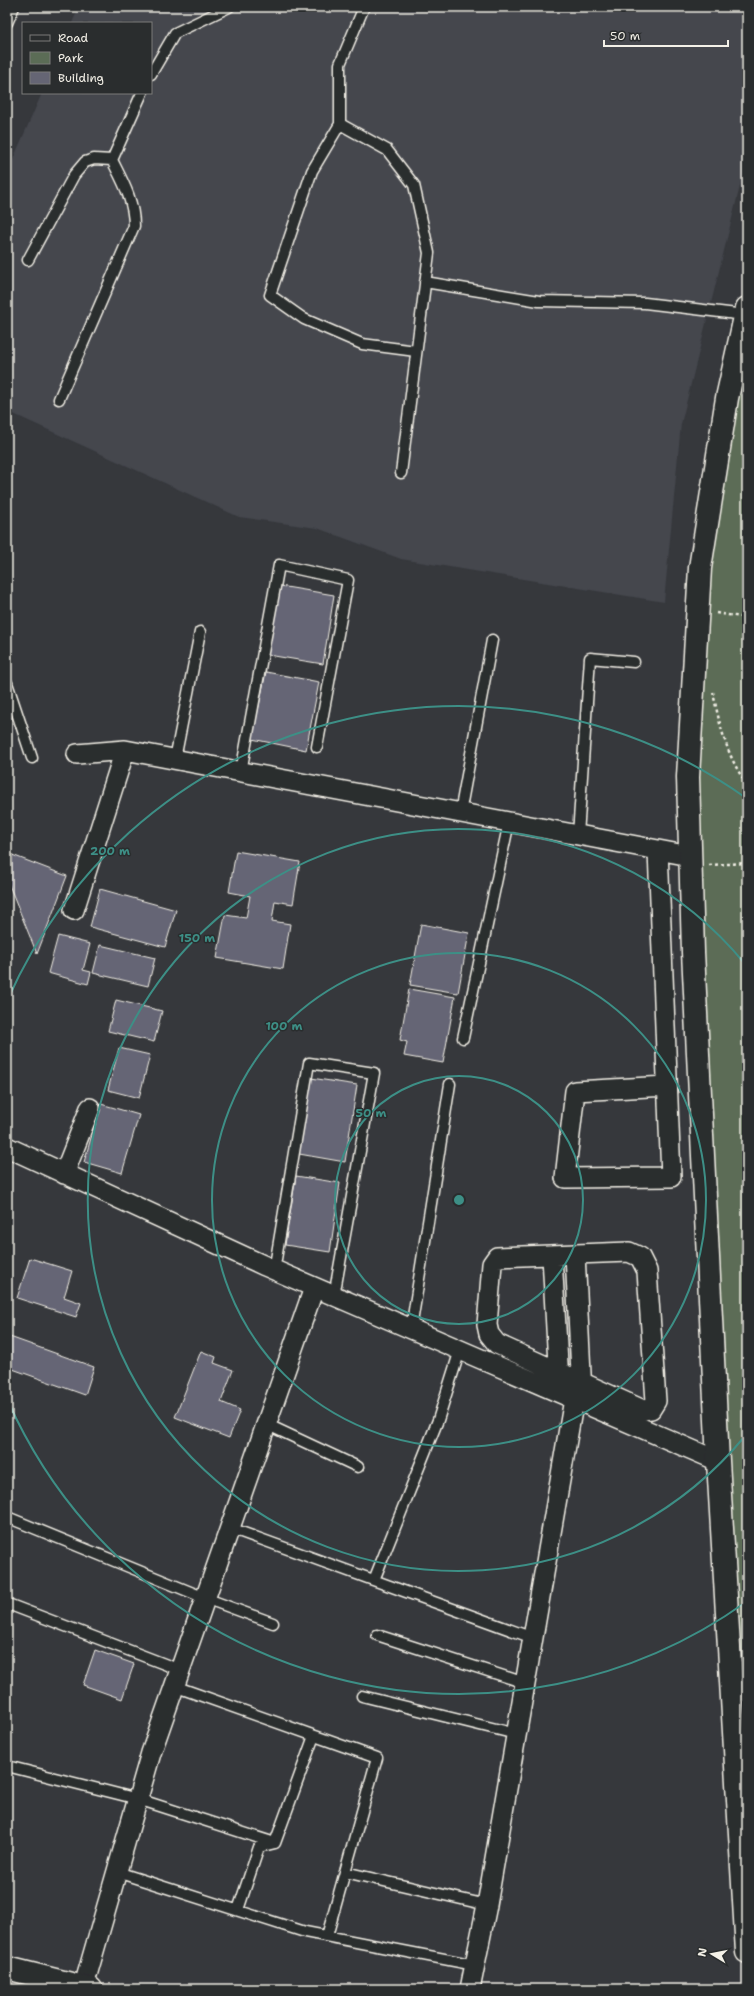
<svg xmlns="http://www.w3.org/2000/svg" width="754" height="1996" font-family="'Shantell Sans',sans-serif">
<style>
.built{fill:#44464d}
.green{fill:#5b6c56;stroke:#a8ae9f}
.building{fill:#656574;stroke:#f4f1e8}
.lines{fill:none;stroke-linecap:round;stroke-linejoin:round}
.service-casing{stroke:#f4f1e8;stroke-width:13}
.minor-casing{stroke:#f4f1e8;stroke-width:22}
.tertiary-casing{stroke:#f4f1e8;stroke-width:25}
.path{stroke:#f4f1e8;stroke-width:2.5;stroke-dasharray:3 3;stroke-linecap:butt}
.service{stroke:#2a2d2e;stroke-width:10}
.minor{stroke:#2a2d2e;stroke-width:19}
.tertiary{stroke:#2a2d2e;stroke-width:22}
.ring{fill:none;stroke:#3d8f86;stroke-width:2}
.centre{fill:#3d8f86;stroke:#2a2d2e;stroke-width:2}
.ring-label{font-size:12px;text-anchor:middle;font-weight:bold;fill:#3d8f86;stroke:#2a2d2e;stroke-width:3;stroke-linejoin:round;paint-order:stroke}
</style>
<rect width="100%" height="100%" fill="#36383c"/>
<filter id="ink" filterUnits="userSpaceOnUse"><feTurbulence type="fractalNoise" baseFrequency=".025" numOctaves="2"/><feDisplacementMap in="SourceGraphic" scale="8" xChannelSelector="R" yChannelSelector="G"/><feConvolveMatrix kernelMatrix="1 2 1 2 8 2 1 2 1" color-interpolation-filters="sRGB"/></filter>
<g filter="url(#ink)">
<path class="built" d="M79 7H747V158L681 424 664 602 401 559 317 528 239 517 7 411V173L42 93H151V23H72Z"/>
<path class="green" d="M747 334V1823L694 851 707 562Z"/>
<path class="building" d="M280 586 334 595 323 664 268 655Z
M266 672 319 682 306 750 252 739Z
M236 851 300 862 293 904 275 901 272 921 290 924 283 969 217 958 225 915 246 918 250 896 229 892Z
M7 853 67 876 37 954 7 880Z
M100 889 176 910 165 947 90 927Z
M421 924 469 933 458 993 410 985Z
M58 936 90 944 83 970 91 972 88 984 48 973Z
M100 945 155 958 148 986 93 973Z
M409 989 455 997 443 1063 404 1056 407 1042 400 1040Z
M116 1000 162 1011 154 1042 108 1031Z
M119 1048 150 1055 139 1098 108 1090Z
M311 1078 357 1085 345 1162 299 1154Z
M101 1104 139 1115 122 1173 84 1162Z
M296 1176 340 1183 330 1252 285 1245Z
M30 1258 72 1271 64 1297 81 1303 76 1317 17 1298Z
M7 1336 94 1367 85 1395 7 1367Z
M201 1351 216 1357 214 1363 233 1370 221 1402 240 1410 229 1438 175 1417Z
M95 1650 134 1664 122 1699 83 1685Z"/>
<g class="lines">
<g class="service-casing">
<path id="service" d="M364 7 340 64V124L387 150 414 185 429 253 401 473
M7 23 14 7
M151 74 175 33 229 7
M340 124 312 171 270 295 304 319 362 344 416 351
M28 260 74 175 85 162 94 159 112 160 142 93
M425 282 539 301 645 303 745 315
M59 399 134 226C134 201 123 182 112 160
M7 683 32 758
M175 759 200 632
M241 772 279 565 348 580 317 747
M460 813 492 640
M578 835 590 658 634 662
M463 1038 509 822
M274 1271 309 1063 374 1073 334 1296
M411 1329 450 1084
M266 1424 358 1467
M7 1517 205 1598 273 1623
M230 1528 533 1638
M374 1580 438 1420 460 1350
M7 1606 8 1604 180 1670
M377 1635 525 1683
M174 1686 377 1758 327 1936
M362 1696 516 1734
M7 1766 138 1799 275 1843
M117 1872 305 1932 475 1965
M345 1872 487 1905
M238 1910 259 1847 275 1843 314 1736"/>
</g>
<g class="minor-casing">
<path id="minor" d="M77 754 125 750 690 856
M658 850 671 1177 565 1178 575 1091 667 1086
M74 910 125 750
M7 1147 265 1266 718 1461
M64 1174 90 1108
M629 1252 640 1257 647 1271 656 1401 651 1409 643 1410 497 1344 489 1334 487 1325 492 1264 497 1257Z
M575 1254 582 1393
M552 1256 559 1382
M83 1989 151 1753 314 1288
M470 1989 487 1905 574 1399"/>
</g>
<g class="tertiary-casing">
<path id="tertiary" d="M747 308 727 398 700 568 688 777 693 952 718 1461 747 1952
M7 1968 91 1989"/>
</g>
<path class="path" d="M716 613 747 618
M713 692C719 723 727 758 747 784
M709 865 747 863"/>
<use href="#service" class="service"/>
<use href="#minor" class="minor"/>
<use href="#tertiary" class="tertiary"/>
</g>
</g>
<g class="ring">
<circle cx="459" cy="1200" r="124"/>
<circle cx="459" cy="1200" r="247"/>
<path d="M745 1436A371 371 0 1 1 745 964"/>
<path d="M746 1602A494 494 0 0 1 8 1401M8 999A494 494 0 0 1 746 798"/>
</g>
<circle cx="459" cy="1200" r="6" class="centre"/>
<g class="ring-label">
<text x="110" y="855">200 m</text>
<text x="197" y="942">150 m</text>
<text x="284" y="1030">100 m</text>
<text x="371" y="1117">50 m</text>
</g>
<rect width="754" height="1996" fill="none" stroke="#2a2d2e" stroke-width="24"/>
<rect x="12" y="12" width="730" height="1972" fill="none" stroke="#f4f1e8" stroke-width="1.5" filter="url(#ink)"/>
<rect x="22" y="22" width="130" height="72" fill="#2a2d2e" stroke="#7b7b78"/>
<rect x="30" y="35" width="20" height="6" fill="#2a2d2e" stroke="#7b7b78"/>
<text x="58" y="42" font-size="12" fill="#f4f1e8">Road</text>
<rect x="30" y="52" width="20" height="12" fill="#5b6c56" stroke="#7b7b78"/>
<text x="58" y="62" font-size="12" fill="#f4f1e8">Park</text>
<rect x="30" y="72" width="20" height="12" fill="#656574" stroke="#7b7b78"/>
<text x="58" y="82" font-size="12" fill="#f4f1e8">Building</text>
<g transform="translate(712 1954) rotate(280)" stroke="#2a2d2e" stroke-width="3" paint-order="stroke">
<path d="M0-3L7 15L0 10L-7 15Z" fill="#f4f1e8"/>
<text y="-6" font-size="11" font-weight="bold" text-anchor="middle" fill="#f4f1e8">N</text>
</g>
<path d="M604 40v6h124v-6" fill="none" stroke="#f4f1e8" stroke-width="2"/>
<text x="610" y="40" font-size="12" fill="#f4f1e8" stroke="#2a2d2e" stroke-width="3" paint-order="stroke">50 m</text>
</svg>
